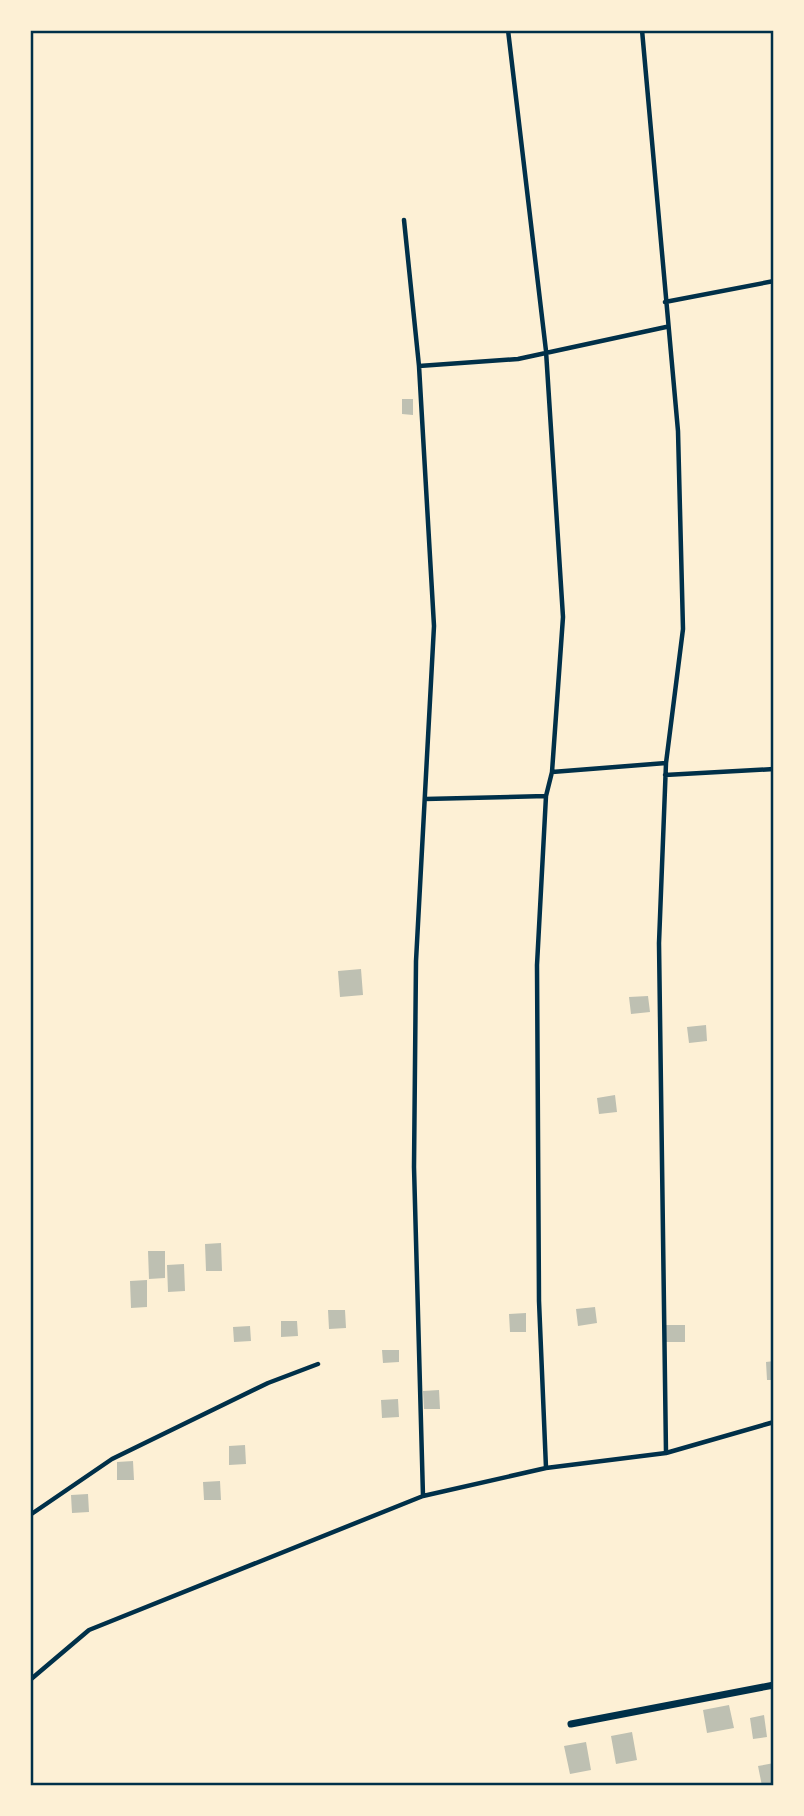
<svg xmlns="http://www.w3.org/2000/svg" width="804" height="1816" font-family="Raleway,sans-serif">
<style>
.building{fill:#bec0b2}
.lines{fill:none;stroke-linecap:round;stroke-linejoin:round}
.service{stroke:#003049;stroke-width:4.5}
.minor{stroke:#003049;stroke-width:7}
.neatline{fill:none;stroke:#003049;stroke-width:2.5}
</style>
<rect width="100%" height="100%" fill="#fdf0d5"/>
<path class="building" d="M402 399H413V415L402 414Z
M361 969 363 995 340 997 338 971Z
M648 996 650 1012 631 1014 629 997Z
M706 1025 707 1041 689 1043 687 1027Z
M615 1095 617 1112 599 1114 597 1098Z
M221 1243 222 1271H206L205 1244Z
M148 1251H165V1278L149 1279Z
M184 1264 185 1291 168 1292 167 1265Z
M147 1280V1307L131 1308 130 1281Z
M595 1307 597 1323 578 1326 576 1309Z
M328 1310H345L346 1328 329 1329Z
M526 1313V1332H510L509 1314Z
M281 1321H297L298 1336 281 1337Z
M666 1325H685V1342H666Z
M250 1326 251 1341 234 1342 233 1327Z
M382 1350H399V1362L383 1363Z
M774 1361V1380H767L766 1362Z
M439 1390 440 1409H424L423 1391Z
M398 1399 399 1417 382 1418 381 1400Z
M245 1445 246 1464 229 1465V1446Z
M133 1461 134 1480H117V1462Z
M220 1481 221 1500H204L203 1482Z
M88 1494 89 1512 72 1513 71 1495Z
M729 1705 734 1728 707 1733 703 1710Z
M764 1715 767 1737 753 1739 750 1718Z
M632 1732 637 1760 616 1764 611 1736Z
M586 1742 591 1770 570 1774 564 1746Z
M774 1763V1786H762L758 1766Z"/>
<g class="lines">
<path class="service" d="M508 30 546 351 563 617 552 772 546 796 537 965 539 1301 546 1468
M642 30 678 431 683 629 666 763 659 943 666 1453
M404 220 419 366 434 626 416 961 414 1167 423 1496
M665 302 774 281
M419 366 518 359 666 327
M552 772 666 763
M665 775 774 769
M425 799 546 796
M30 1515 112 1459 268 1383 318 1364
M30 1680 89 1630 423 1496 546 1468 666 1453 774 1422"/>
<path class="minor" d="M571 1724 774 1685"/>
</g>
<rect width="804" height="1816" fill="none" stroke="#fdf0d5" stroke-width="63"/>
<rect x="32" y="32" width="740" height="1752" class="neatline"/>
</svg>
